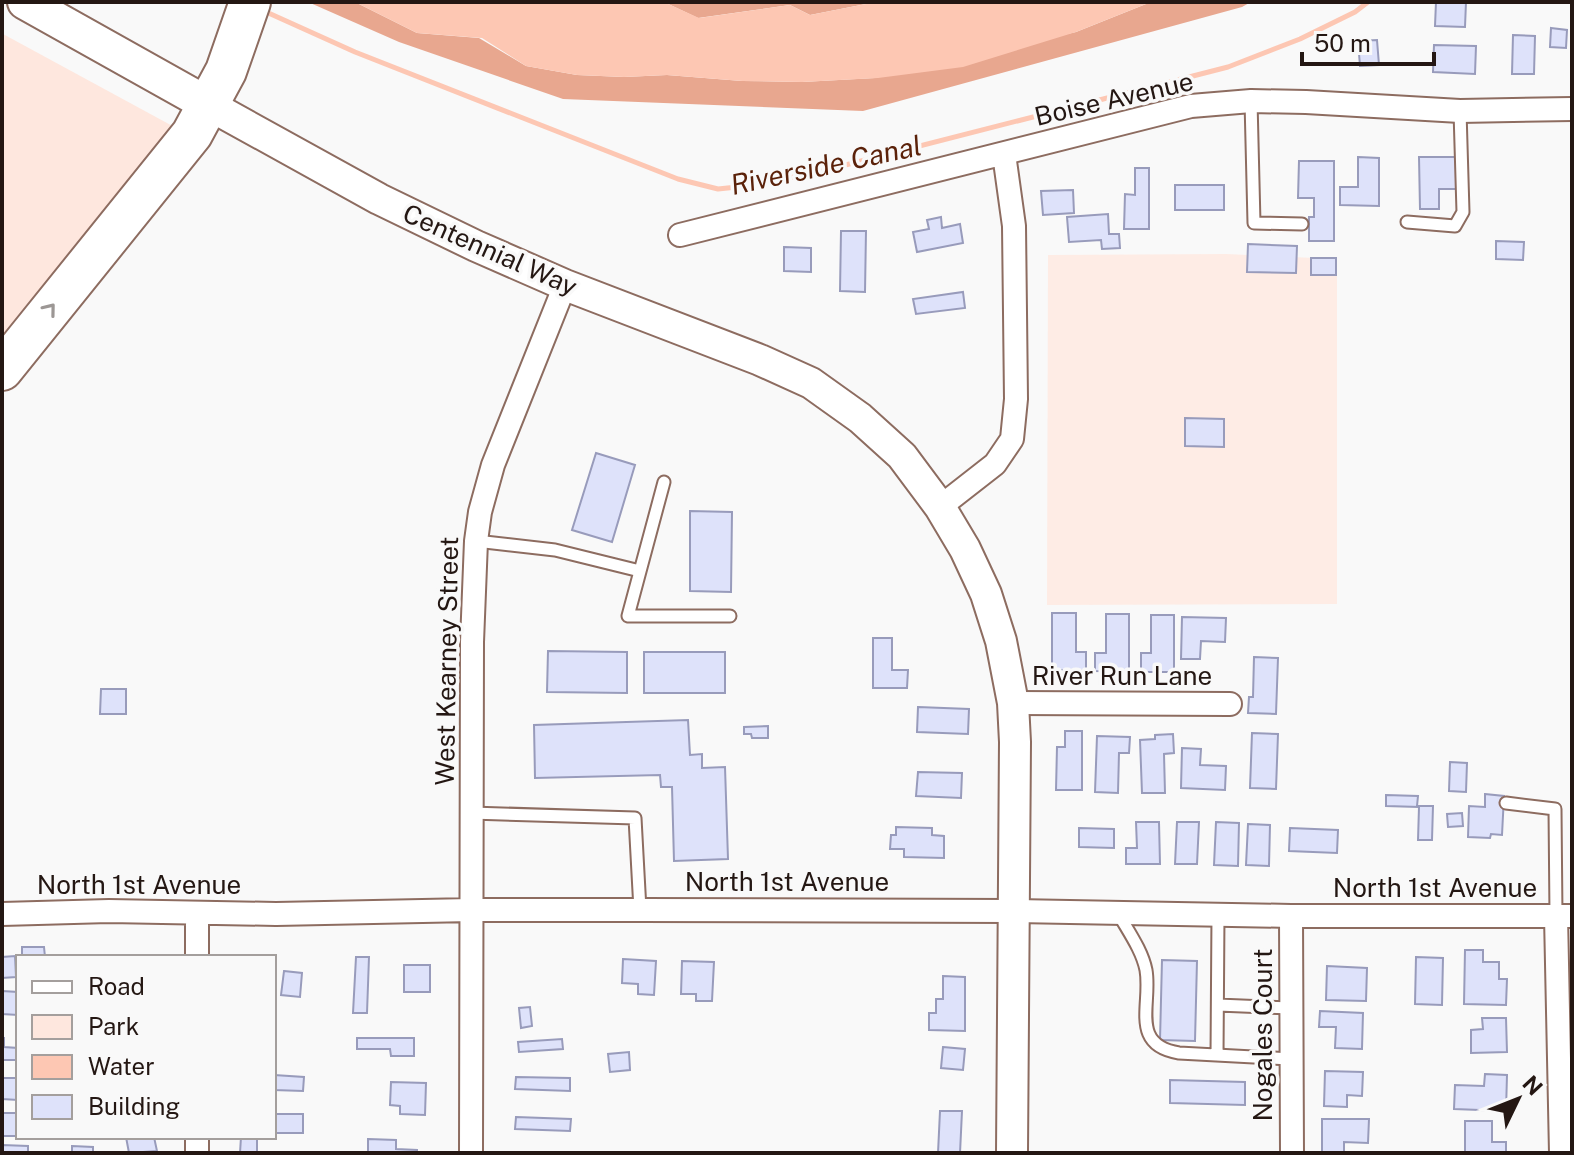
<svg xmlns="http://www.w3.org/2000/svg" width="1574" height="1155" font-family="'Public Sans',sans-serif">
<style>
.built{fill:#feece5}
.green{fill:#fee7de}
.forest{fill:#e8a78f}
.water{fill:#fdc7b3}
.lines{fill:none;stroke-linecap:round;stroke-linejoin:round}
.stream{stroke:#fdc7b3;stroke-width:5}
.building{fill:#dee2fa;stroke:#989bbb;stroke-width:2}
.service-casing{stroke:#8d6c60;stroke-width:15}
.minor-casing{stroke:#8d6c60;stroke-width:26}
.secondary-casing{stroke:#8d6c60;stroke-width:34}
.primary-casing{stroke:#8d6c60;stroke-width:38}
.motorway-casing{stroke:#8d6c60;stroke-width:44}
.service{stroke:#fff;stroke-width:11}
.minor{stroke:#fff;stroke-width:22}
.secondary{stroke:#fff;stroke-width:30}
.primary{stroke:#fff;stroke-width:34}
.motorway{stroke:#fff;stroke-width:40}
.oneway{stroke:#9c9795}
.labels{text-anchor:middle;stroke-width:7;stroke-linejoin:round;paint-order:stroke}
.street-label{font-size:26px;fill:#241713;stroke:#f9f9f9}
.water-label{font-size:28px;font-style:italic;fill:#5b220a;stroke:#f9f9f9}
</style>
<rect width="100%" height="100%" fill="#f9f9f9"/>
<path class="built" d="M1226 254 1337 259V604L1047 605 1048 255Z"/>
<path class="green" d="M3 34 178 129 2 343V36Z"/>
<path class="forest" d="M308 2H355L417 33 479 38 526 66 577 75 624 77 667 75 742 81 802 82 875 78 1076 32 1151 2H1251L1242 7 863 111 563 99 399 42Z
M664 2H876L810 15 790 5 698 18Z"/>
<path class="water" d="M355 2H664L699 18 790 5 810 15 876 2H1151L1076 32 963 67 878 78 802 82 742 81 667 75 624 77 577 75 526 66 482 38 417 33Z"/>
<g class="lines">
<path class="stream" d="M264 11 355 52 678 179 718 189 756 185 822 171 1228 67 1300 39 1355 12 1368 2"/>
</g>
<path class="building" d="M1436 2H1466L1465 27 1435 26Z
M1551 28 1567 30 1566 48 1550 47Z
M1513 35 1535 36 1534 74H1512Z
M1377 40 1379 65 1360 66 1358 41Z
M1434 45 1476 46 1475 74 1433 72Z
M1358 157 1379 158V206L1340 205V187H1358Z
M1419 157H1458L1459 189H1439V209H1420Z
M1299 161H1334V241H1309V217H1314V198H1298Z
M1135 168H1149V229H1124L1125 194 1135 195Z
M1175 185H1224V210H1175Z
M1073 190 1074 213 1043 215 1041 191Z
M1108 214 1109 234H1119L1120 248 1102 249 1101 240 1069 242 1067 217Z
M941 217 942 228 960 224 963 243 917 252 913 232 929 229 927 220Z
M841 231H866L865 292 840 291Z
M1496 241 1524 242 1523 260 1496 259Z
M1248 244 1297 246 1296 273 1247 272Z
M784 247 811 248V272L784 271Z
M1311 258H1336V275H1311Z
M963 292 965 308 916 314 913 299Z
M1185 418 1224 419V447L1185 446Z
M596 453 635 465 612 542 572 530Z
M690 511 732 512 731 592 690 591Z
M1052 613H1076V652H1086V670H1052Z
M1106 614H1129V672L1095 671V653H1106Z
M1151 615H1174V672H1141V653H1151Z
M1182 617 1226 618 1225 642 1201 641 1200 659H1181Z
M873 638H892V670H908L907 688H873Z
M548 651 627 652V693L547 692Z
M644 652H725V693H644Z
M1254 657 1278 658 1276 714 1248 713 1249 697H1253Z
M101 689H126V714H100Z
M918 707 969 709 968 734 917 732Z
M688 720 690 755 702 754V768L725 767 728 859 674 861 672 787H661L660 775 535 778 534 725Z
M768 726V738H752L751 734H744V727Z
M1065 731H1082V790H1056L1057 747H1065Z
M1252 733 1278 734 1276 789 1250 788Z
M1173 734 1174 753 1164 754 1165 793H1142L1140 740 1155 739V735Z
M1097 736 1130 737 1129 753H1119L1118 793 1095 792Z
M1182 748 1201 749 1200 765 1226 766 1225 790 1181 788Z
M1450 762 1467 763 1466 792 1449 791Z
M918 772 962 773 961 798 916 796Z
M1485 794 1504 796 1502 835 1491 834 1490 838 1468 837 1469 806 1485 807Z
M1386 795 1418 796 1417 806H1433L1432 840H1418L1419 807 1386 806Z
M1462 813 1463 826 1448 827 1447 814Z
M1136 822H1159L1160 864H1126V848H1137Z
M1177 822H1199L1197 864H1175Z
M1216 822 1239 823 1238 866 1214 865Z
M1248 824 1270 825 1269 866 1246 865Z
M896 827 932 828V835L944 836V858L904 857V849H890L891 835H896Z
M1079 828 1114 829V848L1079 847Z
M1290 828 1338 830 1337 853 1289 851Z
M22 947H44L45 957H22Z
M1465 950H1483V962H1499V979H1507L1506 1005 1464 1004Z
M15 956 16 977 2 978V957Z
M356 957H369L367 1013H353Z
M1416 957 1443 958 1442 1005 1415 1004Z
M623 959 656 961 654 995 638 994V984L622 983Z
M1162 960 1197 961 1195 1041 1160 1040Z
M682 961 714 962 712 1001H696V994H681Z
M404 965H430V992H404Z
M1327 966 1367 968 1366 1001 1326 1000Z
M284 971 302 973 300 997 281 995Z
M943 976 965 977V1031L929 1030V1013H936V999H943Z
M2 991 18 992V1015L2 1014Z
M530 1007 532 1026 521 1028 519 1008Z
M1320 1011 1363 1013 1362 1049 1335 1048 1336 1027H1319Z
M1482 1018H1506L1507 1052 1471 1053V1030L1483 1029Z
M2 1038H4V1047L18 1048V1060H2Z
M357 1038H414V1056H391L390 1049H357Z
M562 1039 563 1049 519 1052 518 1042Z
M943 1047 965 1049 963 1070 941 1068Z
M629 1052 630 1070 610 1072 608 1054Z
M1325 1071 1363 1072 1362 1096 1347 1095V1107L1324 1106Z
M1485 1074 1507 1075 1506 1111 1454 1109 1455 1085 1484 1086Z
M274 1075 304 1077 303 1091 274 1090Z
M516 1077 570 1078V1091L515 1089Z
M2 1078H18V1100L2 1099Z
M1170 1080 1245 1082V1105L1170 1103Z
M391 1082 426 1083 425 1115 400 1114V1106L390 1105Z
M940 1111H962L960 1153H938Z
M2 1113H18V1136H2Z
M274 1114H303V1133H274Z
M516 1117 571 1119 570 1131 515 1129Z
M1322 1119H1369L1368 1143 1344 1142V1153H1322Z
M1465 1121H1492V1142H1506V1153H1465Z
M126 1137H154L157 1151 129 1153Z
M241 1137H257V1153H240Z
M368 1139 396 1140V1149L417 1150V1153H368Z
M2 1145 28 1146V1153H2Z
M72 1146 93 1147V1153H72Z"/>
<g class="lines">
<g class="service-casing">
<path id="service" d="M1251 101 1254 223 1302 224
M1407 222 1455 226 1463 212 1460 111
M664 482 628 616H730
M476 541 555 550 640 571
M1506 803 1555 809 1556 916
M471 813 635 818 640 910
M1118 913C1128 931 1142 950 1146 970 1152 1004 1129 1045 1179 1053L1291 1059
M1218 1005 1291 1008
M1217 1055 1218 915"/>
</g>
<g class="minor-casing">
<path id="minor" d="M680 235 1191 106 1251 101 1306 102 1460 111 1572 109
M940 507 995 464 1012 439 1016 399 1014 226 1004 154
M1013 703 1230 704
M2 914 109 911 276 914 471 910H640L1013 911 1291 916H1572
M1291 916 1292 1153
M1556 916 1561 1153
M197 957V913
M197 1153V1137
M471 1153 472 642 476 541 480 512 493 465 565 285"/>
</g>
<g class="secondary-casing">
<path id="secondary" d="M209 105 379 199 476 246 565 285 760 360 811 383 860 418 902 456 940 507 965 549 986 594 1001 641 1013 703 1015 742 1012 1153"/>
</g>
<g class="primary-casing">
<path id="primary" d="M25 2 209 105"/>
</g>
<g class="motorway-casing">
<path id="motorway" d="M2 370 192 134 226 71 250 2"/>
</g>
<use href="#service" class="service"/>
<use href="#minor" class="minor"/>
<use href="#secondary" class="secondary"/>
<use href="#primary" class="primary"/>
<use href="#motorway" class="motorway"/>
</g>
<defs><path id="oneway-chevron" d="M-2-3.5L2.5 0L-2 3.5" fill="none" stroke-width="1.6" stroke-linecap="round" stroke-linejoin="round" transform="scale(2)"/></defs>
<use class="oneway" href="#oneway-chevron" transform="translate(50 309) rotate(-51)"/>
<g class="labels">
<g class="street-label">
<text transform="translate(1114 99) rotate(-13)" y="9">Boise Avenue</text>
<text transform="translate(490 250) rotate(24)" y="9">Centennial Way</text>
<text transform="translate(447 661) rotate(-89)" y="9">West Kearney Street</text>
<text x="1122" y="685">River Run Lane</text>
<text x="787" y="891">North 1st Avenue</text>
<text x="139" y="894">North 1st Avenue</text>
<text x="1435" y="897">North 1st Avenue</text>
<text transform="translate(1263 1035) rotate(-90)" y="9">Nogales Court</text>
</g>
<g class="water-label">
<text transform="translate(826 165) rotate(-12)" y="10">Riverside Canal</text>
</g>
</g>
<rect width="1574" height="1155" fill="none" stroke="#241713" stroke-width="8"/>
<rect x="16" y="955" width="260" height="184" fill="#f9f9f9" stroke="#a49f9d" stroke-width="2"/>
<rect x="32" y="981" width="40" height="12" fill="#ffffff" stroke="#a49f9d" stroke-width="2"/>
<text x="88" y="995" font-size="24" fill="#241713">Road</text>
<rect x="32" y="1015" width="40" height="24" fill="#fee7de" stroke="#a49f9d" stroke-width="2"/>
<text x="88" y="1035" font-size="24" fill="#241713">Park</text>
<rect x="32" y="1055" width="40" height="24" fill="#fdc7b3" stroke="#a49f9d" stroke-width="2"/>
<text x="88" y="1075" font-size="24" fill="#241713">Water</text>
<rect x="32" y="1095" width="40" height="24" fill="#dee2fa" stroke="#a49f9d" stroke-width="2"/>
<text x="88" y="1115" font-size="24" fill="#241713">Building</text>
<g transform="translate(1518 1099) rotate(47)" stroke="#f9f9f9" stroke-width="6" paint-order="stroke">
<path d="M0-6L14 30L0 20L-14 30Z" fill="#241713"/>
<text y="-12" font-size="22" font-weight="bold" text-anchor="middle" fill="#241713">N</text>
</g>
<path d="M1302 52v12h132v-12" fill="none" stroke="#241713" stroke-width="4"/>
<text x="1314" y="52" font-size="24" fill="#241713" stroke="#f9f9f9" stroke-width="6" paint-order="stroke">50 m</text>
</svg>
